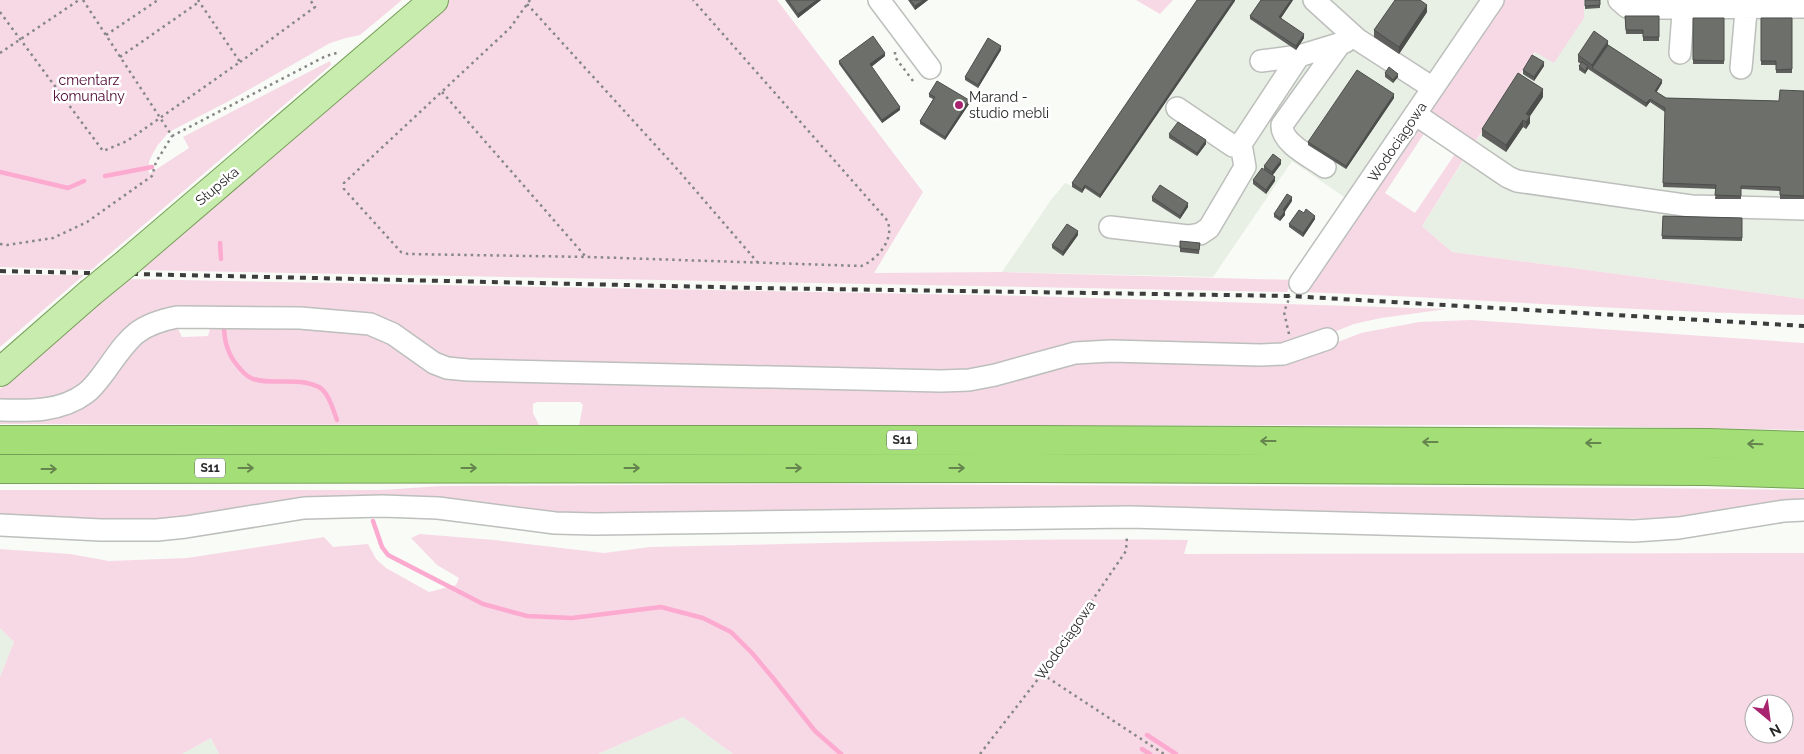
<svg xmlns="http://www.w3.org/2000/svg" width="1804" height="754" font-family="Raleway,sans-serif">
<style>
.built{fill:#e8efe4}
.green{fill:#f7d9e6;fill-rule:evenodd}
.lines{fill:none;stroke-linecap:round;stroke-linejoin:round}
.stream{stroke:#fcaad0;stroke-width:4.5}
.minor-casing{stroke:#bcbfbb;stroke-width:24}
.major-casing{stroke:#789f5a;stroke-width:30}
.highway-casing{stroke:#789f5a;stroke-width:30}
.path{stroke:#868885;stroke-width:2.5;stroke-dasharray:2.5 4;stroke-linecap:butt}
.minor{stroke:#fff;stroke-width:21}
.major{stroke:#c8ecad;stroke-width:28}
.highway{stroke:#a3df76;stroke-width:28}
.rail{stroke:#3c3d3c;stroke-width:4;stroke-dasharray:6 6;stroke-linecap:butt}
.major-bridge-casing{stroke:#789f5a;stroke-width:30;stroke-linecap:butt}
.major-bridge{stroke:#c8ecad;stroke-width:28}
.wall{fill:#5e5f5c}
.shaded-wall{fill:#4c4e4b}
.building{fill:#6d6f6b;stroke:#4c4e4b}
.oneway{stroke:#65844e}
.poi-dot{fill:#a82470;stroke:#fff;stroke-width:2}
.labels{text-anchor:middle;stroke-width:5;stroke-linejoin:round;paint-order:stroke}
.shield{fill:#fff;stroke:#686868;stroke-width:1}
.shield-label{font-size:12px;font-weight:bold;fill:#272827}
.park-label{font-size:14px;fill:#4c0530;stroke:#fff}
.poi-label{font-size:14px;fill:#272827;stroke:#fff;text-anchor:start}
.street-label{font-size:14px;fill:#272827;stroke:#fff}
</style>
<rect width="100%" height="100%" fill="#f8fbf6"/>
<path class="built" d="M1199 0H1485L1350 201 1292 161 1213 277 1002 272 1051 200 1065 183 1072 186Z
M1584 0H1804V299L1452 252 1422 226 1470 150 1536 52 1554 62 1584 18Z
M0 628 14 642 0 677Z
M683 717 733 754H598Z
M211 738 219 754H182Z"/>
<path class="green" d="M0 0H402L360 35 346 38 330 43 229 101 169 132 157 146 149 161V174L189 148 183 137 330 61 331 65 91 270 0 267Z
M448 0H777L923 192 874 273 1002 272 1293 280 1287 292 138 270Z
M1136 0H1173L1160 14Z
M1500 0H1584V18L1554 63 1535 52 1473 145 1424 111Z
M1417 122 1427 129 1385 193 1415 213 1457 151 1465 157 1422 226 1452 252 1804 299V315C1637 312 1470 298 1304 292Z
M0 275H84L0 347Z
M127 279 1028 296 1447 309 1381 318 1354 324 1301 345 1111 346 971 375 444 361 391 326 171 312 69 397 0 404V389Z
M1471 320 1804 343V430L1528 425 579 426 583 405 580 402H537L533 404V413L539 425 0 424V416L53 413 136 341 175 323 182 337 208 336 211 324 361 327 427 365 808 384 1058 362 1300 357 1361 333 1419 322Z
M801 484 1655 488 1804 490V501L1674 517 1624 519 1075 508 580 515 448 499 159 520 103 521 0 515V490H382L441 486Z
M420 534 494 540 604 553 650 547C829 543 1009 538 1188 540L1184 554 1804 553V754H733L683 717 598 754H219L211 738 182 754H0V677L14 642 0 628V549L70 554 109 561 187 558 324 537 333 547 368 544 376 559 386 568 429 592 456 585 459 578 437 565 411 538ZM1754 704H1784V734H1754Z"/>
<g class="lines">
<path class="stream" d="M0 172 68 188 84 181
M105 176 152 167
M220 243 221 259
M224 326C224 341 227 353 237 365 240 369 245 375 251 378 268 386 298 376 319 387 329 393 333 410 337 420
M373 521 382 547 388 555 483 604 527 616 572 618 661 607 703 618 731 632 752 653 773 678 815 731 841 754
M1147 735 1176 754
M1142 749 1150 754"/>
<g class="minor-casing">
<path id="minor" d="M879 0 930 68
M1314 0 1357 39 1433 88
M1619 0 1627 7 1639 8 1804 7
M1680 53 1684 0
M1261 61 1299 56 1345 42
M1741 68 1747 0
M1177 108 1233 146 1241 144
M1415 114 1508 177 1517 181 1691 206 1804 209
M1325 167C1311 157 1281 143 1282 125L1340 44
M1110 227 1188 236 1200 234 1209 228 1245 167 1241 144 1299 56
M1300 283 1493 0
M0 410C29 411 61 412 86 393 94 387 100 378 106 370 129 338 136 325 177 317L300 318 370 324 393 334 434 363 447 368 468 370 941 381 969 380 995 375 1075 353 1111 351 1260 355 1283 354 1327 339
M0 525 101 530H157L186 527 304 508 382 506 438 508 555 523 595 524 1130 517 1634 531 1679 528 1784 511 1804 510"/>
</g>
<g class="major-casing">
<path id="major" d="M128 262 434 0
M0 372 89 294"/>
</g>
<g class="highway-casing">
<path id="highway" d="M0 440H1033L1709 443 1804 446
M0 469 1031 468 1706 471 1804 474"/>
</g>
<path class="path" d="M83 0 172 136 326 56 340 52
M530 0 510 28 344 183V189L401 252 408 254 590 257 861 266C878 260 897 236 886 219L693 0
M527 4 678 170 759 264
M0 12 103 151 127 141 240 62 198 0
M106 35 158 0
M895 52V57L913 81 915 79
M0 53 79 0
M120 57 199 2
M240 62 315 7 310 0
M442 92 586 257
M0 244 7 245 53 238 87 222 152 176 156 162 172 136
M1289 334 1284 312 1290 296
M1042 674 1164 754
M980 754 1042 674 1126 551 1127 536"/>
<use href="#minor" class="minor"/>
<use href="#major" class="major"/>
<use href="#highway" class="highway"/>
<path class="rail" d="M0 271 759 288 1290 296 1804 326"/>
<g class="major-bridge-casing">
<path id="major-bridge" d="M89 294 128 262"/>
</g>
<use href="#major-bridge" class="major-bridge"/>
</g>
<path class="wall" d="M785 0H821L798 18Z
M908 0H928L915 10Z
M1235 0 1100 198 1085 188 1082 193 1072 187V183Z
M1261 0H1293L1281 18 1304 38 1296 50 1250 19V16Z
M1585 0H1600V8L1585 9Z
M1427 12 1399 54 1374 37V30Z
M1625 16H1659V41H1643V34H1626Z
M1693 18H1724V64H1693Z
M1761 18H1792V73H1776V65H1761Z
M1608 45 1662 83 1656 92 1666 98 1779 101 1804 91V199H1780V191L1741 189V199H1715L1716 189 1663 187 1665 112 1650 102 1646 107 1588 69 1585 74 1579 70V66L1581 64 1578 62V55Z
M1001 50 978 88 965 80V77Z
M885 56 871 67 900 110 882 123 839 64V61Z
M1544 66 1534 81 1523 74V70Z
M1385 73 1398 77 1393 83 1385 77Z
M929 94 969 104 945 140 920 124V121L933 99 929 97Z
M1543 97 1530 116V123L1526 129 1523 127 1506 152 1482 136V129Z
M1394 98 1346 169 1308 145V142Z
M1169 134 1206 144 1197 156 1169 138Z
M1281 164 1272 176 1264 170V166Z
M1253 180 1275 181 1266 194 1253 184Z
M1152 197 1188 207 1180 219 1152 201Z
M1292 201 1285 211V215L1280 221 1274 217V214Z
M1304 213 1315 219 1303 237 1289 227V224Z
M1663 216 1742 218V241L1662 239Z
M1078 235 1063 256 1052 248V245Z
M1200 243 1199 254 1180 252V248Z"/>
<path class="shaded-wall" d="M817 0H821L798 18V14Z
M924 0H928L915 10V6Z
M1233 0H1235V1L1100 198V195Z
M1291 0H1293L1279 21V17Z
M1427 5V12L1399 54V47Z
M1304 34V38L1296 50V46Z
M1608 41V48L1592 68V72V65Z
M1001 46V50L978 88V85Z
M885 53V56L870 68V64Z
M1544 62V66L1534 81V77Z
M1588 66V69L1585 74V71Z
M1398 74V77L1393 83V80Z
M1662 80V83L1655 95V91Z
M1543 89V97L1530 116V123L1526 129V114Z
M1394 94V98L1346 169V166Z
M1650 99V102L1646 107V103Z
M969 100V104L945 140V137Z
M900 107V110L882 123V120Z
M1523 120V127L1506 152V145Z
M1206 140V144L1197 156V153Z
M1281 160V164L1272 176V172Z
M1275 177V181L1266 194V190Z
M1085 185V188L1082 193V190Z
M1292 197V201L1284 213 1285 211V215L1280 221V218L1283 210Z
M1188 203V207L1180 219V216Z
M1315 216V219L1303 237V233Z
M1078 231V235L1063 256V252Z"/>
<path class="building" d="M788 0H817L798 14Z
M910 0H924L915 6Z
M1197 0H1233L1100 195 1085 185 1082 190 1072 183Z
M1261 0H1291L1279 17 1304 34 1296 46 1250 16Z
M1395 0H1420L1427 5 1399 47 1374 30Z
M1585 0H1600V5L1585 6Z
M1625 16H1659V37H1643V30H1626Z
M1693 18H1724V61L1693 60Z
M1761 18H1792V69L1776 70V61H1761Z
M1594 31 1608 41 1592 65 1578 55Z
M873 36 885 53 870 64 900 107 882 120 839 61Z
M988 38 1001 46 978 85 965 77Z
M1608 45 1662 80 1655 91 1666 98 1779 101 1780 90 1804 91V196L1780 195V187L1741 186V196L1715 195 1716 185 1663 183 1665 108 1650 99 1646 103 1592 68Z
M1532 55 1544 62 1534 77 1523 70Z
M1582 62 1588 66 1585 71 1579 66Z
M1389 67 1398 74 1393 80 1385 73Z
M1357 70 1394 94 1346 166 1308 142Z
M1518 73 1543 89 1526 114 1530 116 1526 122 1523 120 1506 145 1482 129Z
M937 81 969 100 945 137 920 121 935 97 929 94Z
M1178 122 1206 140 1197 153 1169 134Z
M1273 154 1281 160 1272 172 1264 166Z
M1262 168 1275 177 1266 190 1253 180Z
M1160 185 1188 203 1180 216 1152 197Z
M1287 194 1292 197 1283 210 1285 211 1280 218 1274 214Z
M1306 209 1315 216 1303 233 1289 224 1299 210 1304 213Z
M1663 216 1742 218V238L1662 236Z
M1067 224 1078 231 1063 252 1052 245Z
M1180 241 1200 243 1199 250 1180 248Z"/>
<defs><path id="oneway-shaft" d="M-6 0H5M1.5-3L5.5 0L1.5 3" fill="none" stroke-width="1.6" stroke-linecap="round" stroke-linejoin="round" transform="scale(1.25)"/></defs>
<g class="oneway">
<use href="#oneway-shaft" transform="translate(1268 441) rotate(-180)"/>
<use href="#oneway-shaft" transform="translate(1430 442) rotate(-180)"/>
<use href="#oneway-shaft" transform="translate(1593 443) rotate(-180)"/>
<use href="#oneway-shaft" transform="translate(1755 444) rotate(-178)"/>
<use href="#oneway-shaft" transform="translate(246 468)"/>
<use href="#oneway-shaft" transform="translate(469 468)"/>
<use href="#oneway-shaft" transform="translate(632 468)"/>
<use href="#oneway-shaft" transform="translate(794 468)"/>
<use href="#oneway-shaft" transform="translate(957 468)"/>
<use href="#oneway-shaft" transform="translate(49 469)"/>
</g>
<circle class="poi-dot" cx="959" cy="105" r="5"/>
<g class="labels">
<g class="shield">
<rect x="887" y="430.5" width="30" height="19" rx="4"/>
<rect x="195" y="458.5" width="30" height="19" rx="4"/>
</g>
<g class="shield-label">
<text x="902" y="444">S11</text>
<text x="210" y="472">S11</text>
</g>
<g class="park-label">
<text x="89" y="85">cmentarz<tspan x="89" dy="16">komunalny</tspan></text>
</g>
<g class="poi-label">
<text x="969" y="102">Marand -<tspan x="969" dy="16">studio mebli</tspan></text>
</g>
<g class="street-label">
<text transform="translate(1397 142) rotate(-56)" y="5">Wodociągowa</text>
<text transform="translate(217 186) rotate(-40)" y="5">Słupska</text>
<text transform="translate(1065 640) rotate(-55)" y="5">Wodociągowa</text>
</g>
</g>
<g transform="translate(1769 719) rotate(151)"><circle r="24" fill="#ffffff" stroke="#a9a9a9"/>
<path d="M0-4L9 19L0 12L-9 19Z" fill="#a82470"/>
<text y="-8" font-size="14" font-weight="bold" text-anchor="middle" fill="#272827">N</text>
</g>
</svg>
